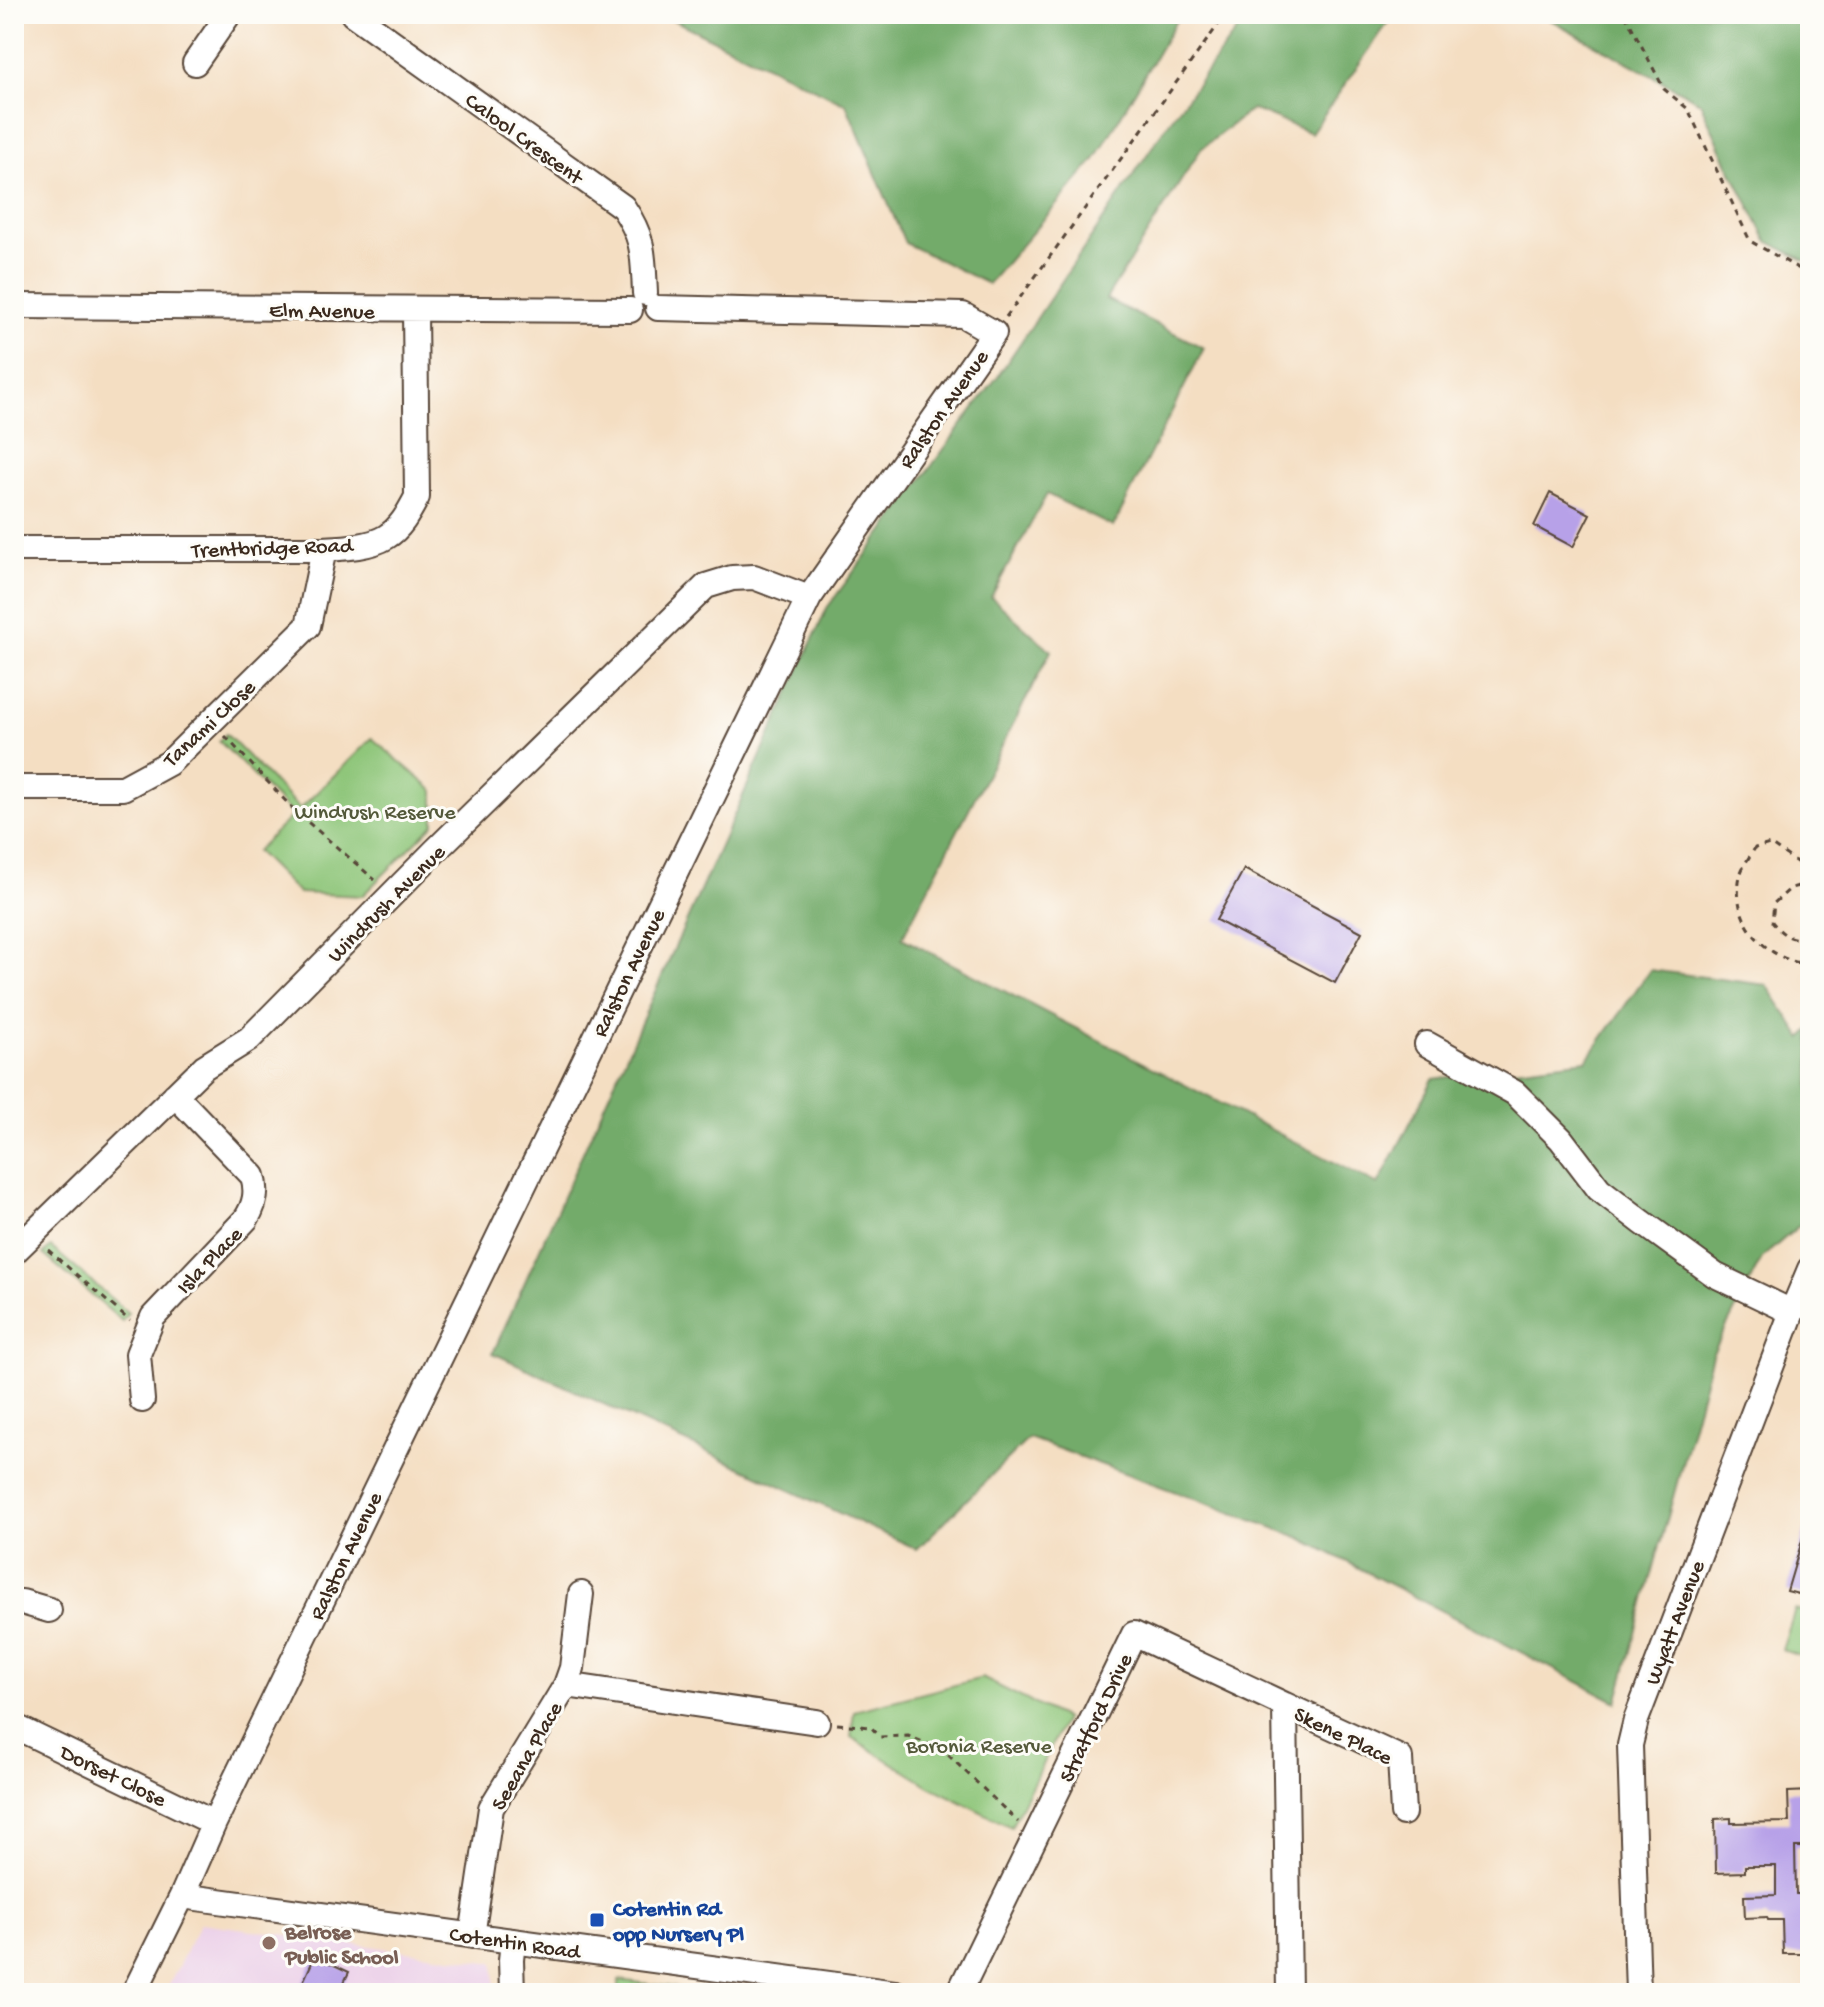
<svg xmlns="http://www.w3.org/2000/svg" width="1824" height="2007" font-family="'Gochi Hand',sans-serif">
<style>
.built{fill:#ecd1e9}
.green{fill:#8fc67a;stroke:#65784c;stroke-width:2}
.forest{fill:#73ab6a;stroke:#576a44;stroke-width:2}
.building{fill:#b7a1e8}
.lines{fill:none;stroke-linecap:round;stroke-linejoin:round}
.minor-casing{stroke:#574537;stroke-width:28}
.path{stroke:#574537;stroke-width:3;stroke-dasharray:6 6;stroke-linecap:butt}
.minor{stroke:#fff;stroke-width:24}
.transit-dot{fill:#1a4fb4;stroke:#fdfcf7;stroke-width:3}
.education-dot{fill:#8d6e63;stroke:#fdfcf7;stroke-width:3}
.labels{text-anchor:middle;stroke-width:6;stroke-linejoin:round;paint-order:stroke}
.street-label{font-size:22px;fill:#3b2a1e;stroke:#fdfcf7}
.park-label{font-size:22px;fill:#54593a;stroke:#fdfcf7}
.transit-label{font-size:22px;font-weight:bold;fill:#164399;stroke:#fdfcf7;text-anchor:start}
.education-label{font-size:22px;font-weight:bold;fill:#785e54;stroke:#fdfcf7;text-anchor:start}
</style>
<rect width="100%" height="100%" fill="#fdfcf7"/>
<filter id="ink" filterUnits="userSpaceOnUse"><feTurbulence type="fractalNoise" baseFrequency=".0125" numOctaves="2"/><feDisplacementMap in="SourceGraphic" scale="16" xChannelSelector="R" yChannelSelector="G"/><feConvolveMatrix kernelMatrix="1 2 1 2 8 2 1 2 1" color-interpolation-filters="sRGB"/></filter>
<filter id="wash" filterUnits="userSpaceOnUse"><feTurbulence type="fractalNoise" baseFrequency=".006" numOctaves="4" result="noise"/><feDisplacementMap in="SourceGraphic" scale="32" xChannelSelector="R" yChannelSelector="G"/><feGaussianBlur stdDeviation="1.8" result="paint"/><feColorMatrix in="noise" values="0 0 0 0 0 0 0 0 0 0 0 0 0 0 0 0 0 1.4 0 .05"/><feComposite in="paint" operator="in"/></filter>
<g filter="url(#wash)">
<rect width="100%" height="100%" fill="#f4dec2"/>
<path class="built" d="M200 1923 494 1963 495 1993H165Z"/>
<path class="green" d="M226 734 300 809 372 738 434 791V824L362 896 298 893 256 851 293 815 219 741Z
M51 1247 128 1313 122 1321 43 1254Z
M1795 1610 1810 1614V1659L1782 1650Z
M982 1678 1065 1719 1011 1827 929 1786 851 1737 854 1711Z
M619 1980 717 1993H619Z"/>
<path class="forest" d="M661 14H1180L1095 160 988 284 905 243 846 104Z
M1249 14H1394L1311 133 1252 109 1201 149 1106 299 1204 348 1113 527 1047 494 991 597 1051 651 902 938 1378 1185 1433 1079 1587 1060 1650 970 1767 985 1802 1038 1810 1030V1216L1762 1258 1712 1355 1617 1702 1301 1538 1029 1438 917 1549 493 1353 827 608 1000 373 1167 125Z
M1540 14H1810V263L1767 241 1727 162 1700 102Z"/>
<g id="blocks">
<path class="building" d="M1550 493 1590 514 1573 547 1534 526Z
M1244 869 1362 932 1335 983 1216 920Z
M1806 1527H1810V1597L1787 1591Z
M1810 1791V1847H1795L1796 1894H1810V1954H1783L1782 1920H1768L1767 1917 1745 1918 1744 1896 1776 1895V1866H1745V1872L1716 1873 1715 1819 1731 1818V1823L1789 1822 1788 1792Z
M315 1956 349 1972 339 1993H298Z"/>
</g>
</g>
<g filter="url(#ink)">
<use href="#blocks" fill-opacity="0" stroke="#574537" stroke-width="2"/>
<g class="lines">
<g class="minor-casing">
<path id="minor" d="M353 14 623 207C645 240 643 255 645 293
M195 63 229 14
M14 306 630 310
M14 549H324C342 548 370 547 386 537 401 528 409 512 417 497L415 310
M14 788H123L169 763 308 626 324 549
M1427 1044 1515 1093 1561 1139 1599 1189 1642 1222 1715 1275 1792 1312
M14 1252 204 1067 249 1039 435 851 706 586 732 578 754 577 809 598
M142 1400 138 1354 153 1317 246 1219C255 1205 258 1192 253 1176L175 1095
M14 1603 22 1602 49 1610
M566 1685 572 1668 581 1594
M1285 1705 1400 1758 1403 1813
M14 1726 214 1823
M182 1896 896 1993
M472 1936 491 1808 566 1685 817 1722
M134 1993 182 1896 214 1823 809 598 994 333 963 315 658 308
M512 1993 511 1960 513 1941
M959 1993 1134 1634 1285 1705 1289 1993
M1638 1993 1630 1745 1636 1720 1792 1312 1810 1269"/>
</g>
<path class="path" d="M1625 14 1664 89 1688 109 1750 241 1810 275
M1006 317 1226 14
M1810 710 1808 745 1810 763
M225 736 295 811 375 880
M1810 866 1801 865 1770 844 1755 848C1750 856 1742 867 1740 876 1730 922 1766 960 1810 965
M1810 883 1791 888 1774 903 1772 922C1783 935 1793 943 1810 936
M48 1250 130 1321
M837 1724 871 1727 880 1737 908 1736 943 1750 1018 1822"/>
<use href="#minor" class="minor"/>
</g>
</g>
<rect class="transit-dot" x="589" y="1912" width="16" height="16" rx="4"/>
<circle class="education-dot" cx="269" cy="1943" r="8"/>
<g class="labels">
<g class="street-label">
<text transform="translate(525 137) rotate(36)" y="8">Calool Crescent</text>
<text transform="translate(322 309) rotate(1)" y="8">Elm Avenue</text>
<text transform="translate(942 408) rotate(-55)" y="8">Ralston Avenue</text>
<text transform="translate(272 546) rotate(-2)" y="8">Trentbridge Road</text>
<text transform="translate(208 722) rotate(-43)" y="8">Tanami Close</text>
<text transform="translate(385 902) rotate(-45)" y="8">Windrush Avenue</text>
<text transform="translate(627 972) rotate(-64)" y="8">Ralston Avenue</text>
<text transform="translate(208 1259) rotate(-46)" y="8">Isla Place</text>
<text transform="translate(344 1555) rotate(-64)" y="8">Ralston Avenue</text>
<text transform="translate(1673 1622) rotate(-69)" y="8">Wyatt Avenue</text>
<text transform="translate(1094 1717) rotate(-64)" y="8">Stratford Drive</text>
<text transform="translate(1344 1734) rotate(26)" y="8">Skene Place</text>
<text transform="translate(525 1755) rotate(-60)" y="8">Seeana Place</text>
<text transform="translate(114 1774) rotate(26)" y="8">Dorset Close</text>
<text transform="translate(515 1941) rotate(8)" y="8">Cotentin Road</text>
</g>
<g class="park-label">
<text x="375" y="818">Windrush Reserve</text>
<text x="979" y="1752">Boronia Reserve</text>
</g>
<g class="transit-label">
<text x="613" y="1915">Cotentin Rd<tspan x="613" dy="25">opp Nursery Pl</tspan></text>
</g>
<g class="education-label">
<text x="285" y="1938">Belrose<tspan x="285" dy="25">Public School</tspan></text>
</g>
</g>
<rect width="1824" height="2007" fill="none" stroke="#fdfcf7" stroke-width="48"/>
</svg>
